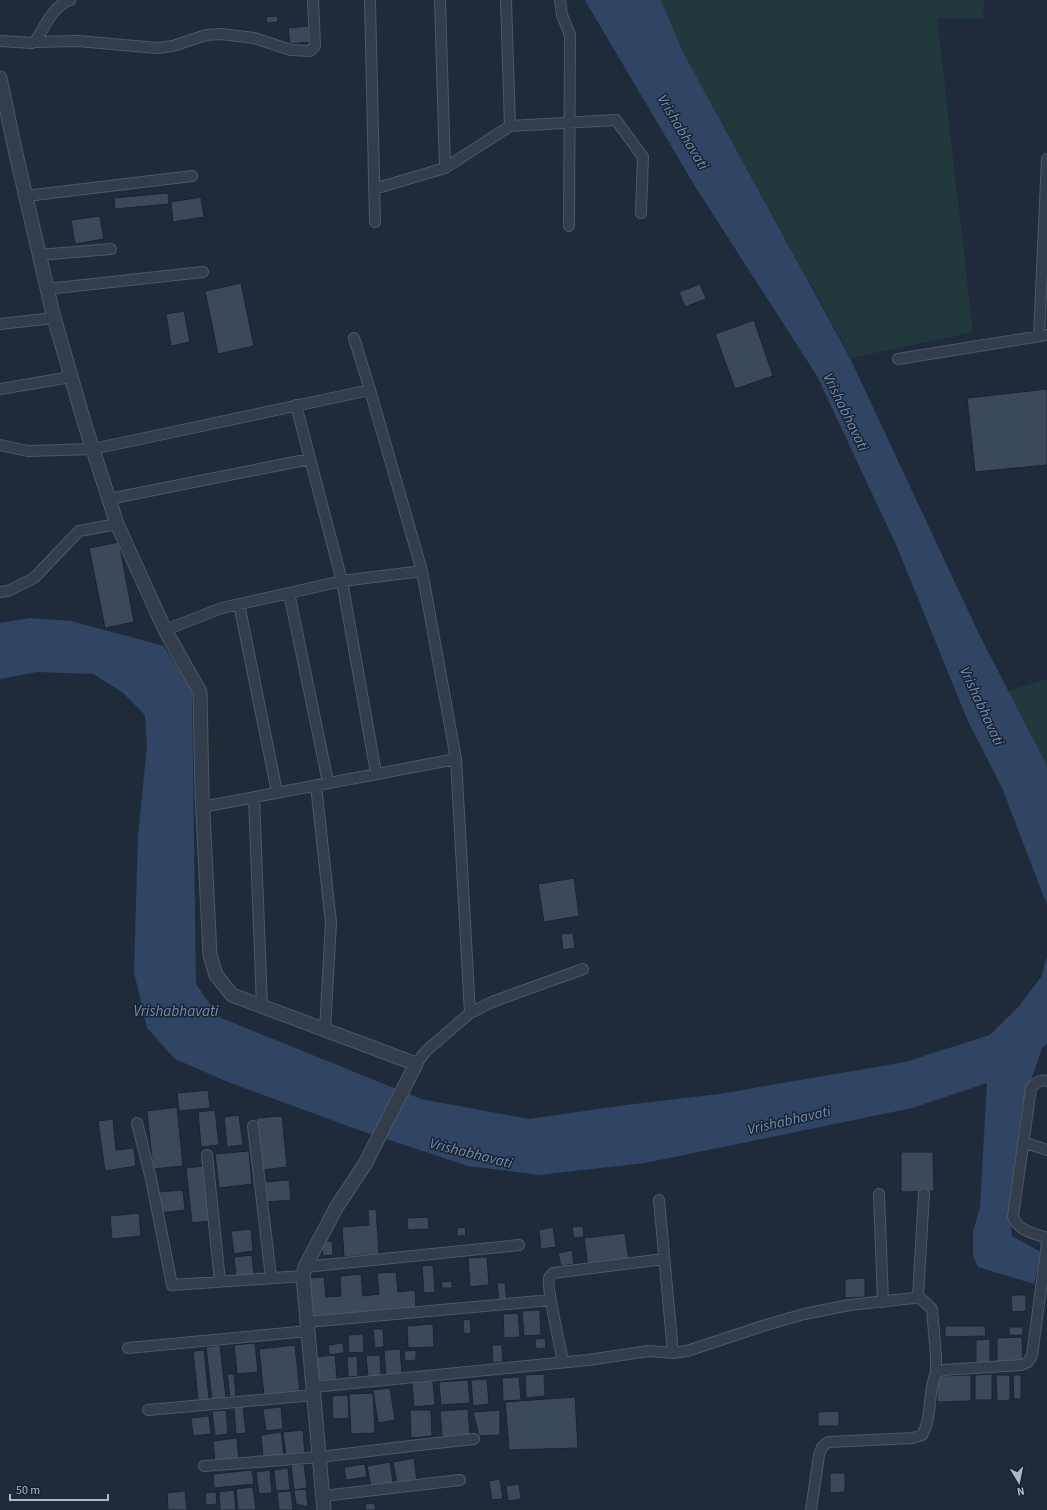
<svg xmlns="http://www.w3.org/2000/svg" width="1047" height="1510" font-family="'Source Sans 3',sans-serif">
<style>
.green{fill:#21393c}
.water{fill:#2f4563}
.building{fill:#3b495b;stroke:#1a2432}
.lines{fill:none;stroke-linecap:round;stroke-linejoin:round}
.minor-casing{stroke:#4e5866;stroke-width:12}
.tertiary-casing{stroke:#4e5866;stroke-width:15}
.minor{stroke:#333d4c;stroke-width:10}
.tertiary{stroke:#333d4c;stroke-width:13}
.labels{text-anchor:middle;stroke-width:3;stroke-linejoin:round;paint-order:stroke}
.water-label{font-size:15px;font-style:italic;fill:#738eb3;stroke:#182230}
</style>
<rect width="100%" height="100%" fill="#1f2b3b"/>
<path class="green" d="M661 0H984L983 19 937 18 973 332 851 358 683 52Z
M1047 679V768L1008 691Z"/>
<path class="water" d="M586 0H661L683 52 850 358 979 634 1046 764 1047 768V905L1002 788 967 719 897 547 817 376 696 188 586 2Z
M30 618 71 621 164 646 192 692 196 984 219 1017 421 1099 529 1119 626 1105 719 1094 905 1062 990 1035 1019 1006 1041 977 1047 957V1044L1042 1048 1022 1107 1009 1209 1012 1236 1041 1252 1034 1284 978 1267 973 1256V1232L980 1207 987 1083 912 1108 645 1163 539 1175 468 1166 353 1128 228 1082 175 1059 147 1028 134 972 138 836 147 747 145 715 122 692 93 674 37 672 0 679V623Z"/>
<path class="building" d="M277 16 278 22 267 23 266 17Z
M308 26 310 42 290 44 288 28Z
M168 193 169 204 115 209 114 198Z
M201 197 204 217 173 222 171 202Z
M100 216 104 239 75 244 71 220Z
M241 283 254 346 218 354 205 291Z
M700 284 706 299 685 307 679 292Z
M184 311 190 342 171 346 166 314Z
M754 320 773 376 735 389 715 334Z
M1047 389V465L975 472 967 398Z
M119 542 134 622 105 628 89 548Z
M574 878 579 916 544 922 538 884Z
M573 933 575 948 563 950 561 934Z
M208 1090 210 1108 179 1111 177 1093Z
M177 1107 183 1166 153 1169 147 1111Z
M215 1110 219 1145 201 1147 198 1112Z
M239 1115 243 1145 227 1147 224 1117Z
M282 1116 287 1167 262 1170 256 1118Z
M113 1119 116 1150 134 1148 136 1166 105 1171 98 1121Z
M249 1151 252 1184 219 1188 215 1154Z
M901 1152H933L934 1191 901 1192Z
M204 1166 210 1221 192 1223 186 1168Z
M289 1180 291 1200 266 1202 264 1182Z
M183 1190 185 1210 160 1213 158 1192Z
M376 1209 379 1254 344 1257 342 1227 369 1225 368 1210Z
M139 1213 141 1236 112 1239 110 1216Z
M428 1217 429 1229 408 1230 407 1218Z
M583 1226 584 1237 574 1238 572 1227Z
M465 1227 466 1236H457V1228Z
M553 1227 556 1247 541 1249 539 1230Z
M251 1229 253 1251 234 1254 231 1231Z
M625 1233 629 1261 588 1267 584 1238Z
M332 1241 333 1255 323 1256 321 1242Z
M572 1250 574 1264 561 1266 558 1253Z
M252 1255 254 1275 236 1276 234 1257Z
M487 1257 489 1285 470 1287 468 1258Z
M433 1265 435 1292 424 1293 422 1266Z
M396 1272 398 1292 415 1290 416 1311 308 1318 305 1278 324 1277 326 1297 341 1296 340 1276 361 1274 363 1296 379 1294 377 1273Z
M865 1278V1297L845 1298V1279Z
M452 1281V1288H442L441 1282Z
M497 1283H505L507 1302 499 1303Z
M1011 1295H1026V1311L1012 1312Z
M540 1310 541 1335 524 1336 522 1311Z
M518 1313 520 1337 504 1338 503 1314Z
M470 1319 471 1333 464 1334 463 1320Z
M433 1324 434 1347 408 1348 407 1326Z
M945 1326H985L986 1336 945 1337Z
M1009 1327H1023V1335H1009Z
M373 1329H383L384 1347 375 1348Z
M363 1334 364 1352 349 1353 348 1335Z
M1022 1337 1023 1364 997 1365V1338Z
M545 1338 546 1348 536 1349 535 1339Z
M990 1339V1365L976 1366V1340Z
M255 1343 258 1372 237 1374 234 1345Z
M343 1343 344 1353 329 1355 328 1345Z
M220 1345 226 1398 212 1400 206 1347Z
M295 1345 300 1392 264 1396 259 1349Z
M492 1345H502L503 1362 493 1363Z
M400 1349 402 1374 386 1375 384 1350Z
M204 1350 209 1399 198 1400 193 1351Z
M416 1350V1360L405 1361 404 1351Z
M335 1355 337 1379 317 1381 315 1357Z
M380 1355 381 1376 368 1377 366 1356Z
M357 1356 358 1376 348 1377 347 1357Z
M227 1374H234L236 1396 230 1397Z
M544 1374 545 1396 526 1398 525 1375Z
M992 1374V1400H975V1375Z
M971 1375V1401L937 1402V1376Z
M996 1375H1010V1400L997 1401Z
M1013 1375H1021V1399H1014Z
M519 1377 521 1400 503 1401 502 1378Z
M487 1379 489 1404 473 1406 471 1380Z
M468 1380 470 1403 441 1405 439 1382Z
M433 1381 435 1405 414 1407 412 1382Z
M390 1388 395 1420 378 1423 373 1390Z
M373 1393 375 1433 351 1434 349 1394Z
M348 1395 349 1418 333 1419 332 1396Z
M575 1397 578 1448 509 1450 505 1402Z
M243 1406 246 1433 236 1434 234 1407Z
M281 1407 283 1429 266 1431 263 1409Z
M468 1409 470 1435 442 1437 440 1411Z
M226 1410 228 1434 215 1436 212 1411Z
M410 1410H431L432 1436 411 1438Z
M500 1410V1435L479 1436 473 1412Z
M839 1411V1426H818V1412Z
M209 1416 211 1434 193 1436 191 1418Z
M303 1430 305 1454 286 1456 283 1432Z
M281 1432 284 1456 263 1458 261 1435Z
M237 1438 239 1461 215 1464 213 1441Z
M414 1458 417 1481 397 1484 393 1462Z
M390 1462 393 1483 371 1487 367 1466Z
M304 1464 307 1488 294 1490 291 1465Z
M365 1464 367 1477 346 1480 344 1467Z
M288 1468 290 1490 276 1491 274 1470Z
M252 1470 254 1484 214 1488 213 1474Z
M270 1470 272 1493 259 1494 256 1472Z
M830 1473H845V1492L830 1493Z
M500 1479 503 1499 492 1500 489 1481Z
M519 1484 521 1499 508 1501 506 1486Z
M253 1487 256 1510H238L236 1489Z
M306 1489 308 1507 296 1504 294 1490Z
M234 1490 236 1510H220L219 1492Z
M185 1491 187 1510H168L167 1493Z
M291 1491 293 1510H279L277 1492Z
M216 1492 217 1504 206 1505 205 1493Z
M374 1503 376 1510H366L365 1504Z"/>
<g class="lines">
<g class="minor-casing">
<path id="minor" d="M370 0 375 222
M440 0 445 168
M506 0 510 126
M560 0 562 15 570 35 569 226
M0 41 32 43 36 40C46 25 52 7 70 0
M34 42 78 41 157 48 173 46 206 35 221 34 254 38 291 50 310 51 315 46 313 0
M374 189 445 168 510 126 616 120 643 157 641 213
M26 196 192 176
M39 255 111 249
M47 289 203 272
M0 324 54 318
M1039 336 1047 159
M354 338 370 390
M898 359 1047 335
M0 389 71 377
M296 405 342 581 422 571
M0 445 28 451 93 449 370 390 422 571 456 759 202 807
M109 499 310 459
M0 592 8 591 34 578 79 531 117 524
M289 593 328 782
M239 604 277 792
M165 630 222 608 342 581 376 773
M456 759 470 1013
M316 785 331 923 325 1029
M254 797 262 1006
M416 1064 426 1051 470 1013 492 1002 583 969
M1047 1081C1040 1079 1035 1083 1031 1088L1013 1216C1017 1231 1034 1233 1047 1238
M137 1123 151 1179 172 1285 303 1276
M253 1126 271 1277
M1023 1142 1047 1150
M207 1155 220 1281
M879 1194 883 1302
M659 1200 673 1353
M305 1267 519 1245
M918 1296 924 1194
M307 1322 551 1300
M128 1348 308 1331
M563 1362C561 1350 546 1285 549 1278 550 1276 552 1274 553 1273L664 1259
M313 1387 588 1360 649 1351 673 1353 687 1351 766 1325 804 1314 849 1305 914 1298 918 1296 932 1309 936 1356V1373
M148 1410 314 1395
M204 1466 320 1457 419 1445 474 1439
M323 1496 460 1480
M811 1510 819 1455 822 1447 828 1442 913 1438 922 1435C933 1417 927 1393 936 1373L943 1370 1021 1365 1028 1362 1032 1356 1047 1243"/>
</g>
<g class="tertiary-casing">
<path id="tertiary" d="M0 78 16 154 53 314 85 425 117 524 165 630 200 692 202 793 210 955 216 975 232 995 416 1064 365 1164 336 1208 305 1267 303 1276 324 1510"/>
</g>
<use href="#minor" class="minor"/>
<use href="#tertiary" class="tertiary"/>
</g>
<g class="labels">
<g class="water-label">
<text transform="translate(683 132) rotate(59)" y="5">Vrishabhavati</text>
<text transform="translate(846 412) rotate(64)" y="5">Vrishabhavati</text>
<text transform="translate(982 706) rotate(65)" y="5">Vrishabhavati</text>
<text x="176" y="1016">Vrishabhavati</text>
<text transform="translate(789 1120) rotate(-13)" y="5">Vrishabhavati</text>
<text transform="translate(471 1153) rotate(14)" y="5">Vrishabhavati</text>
</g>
</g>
<g transform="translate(1019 1482) rotate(170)" stroke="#182230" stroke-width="3" paint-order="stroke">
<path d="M0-3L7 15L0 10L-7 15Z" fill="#aeb8c8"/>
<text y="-6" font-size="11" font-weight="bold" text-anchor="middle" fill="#aeb8c8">N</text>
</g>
<path d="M10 1494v6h98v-6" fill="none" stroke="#aeb8c8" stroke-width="2"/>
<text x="16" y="1494" font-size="12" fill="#aeb8c8" stroke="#182230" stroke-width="3" paint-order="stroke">50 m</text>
</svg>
